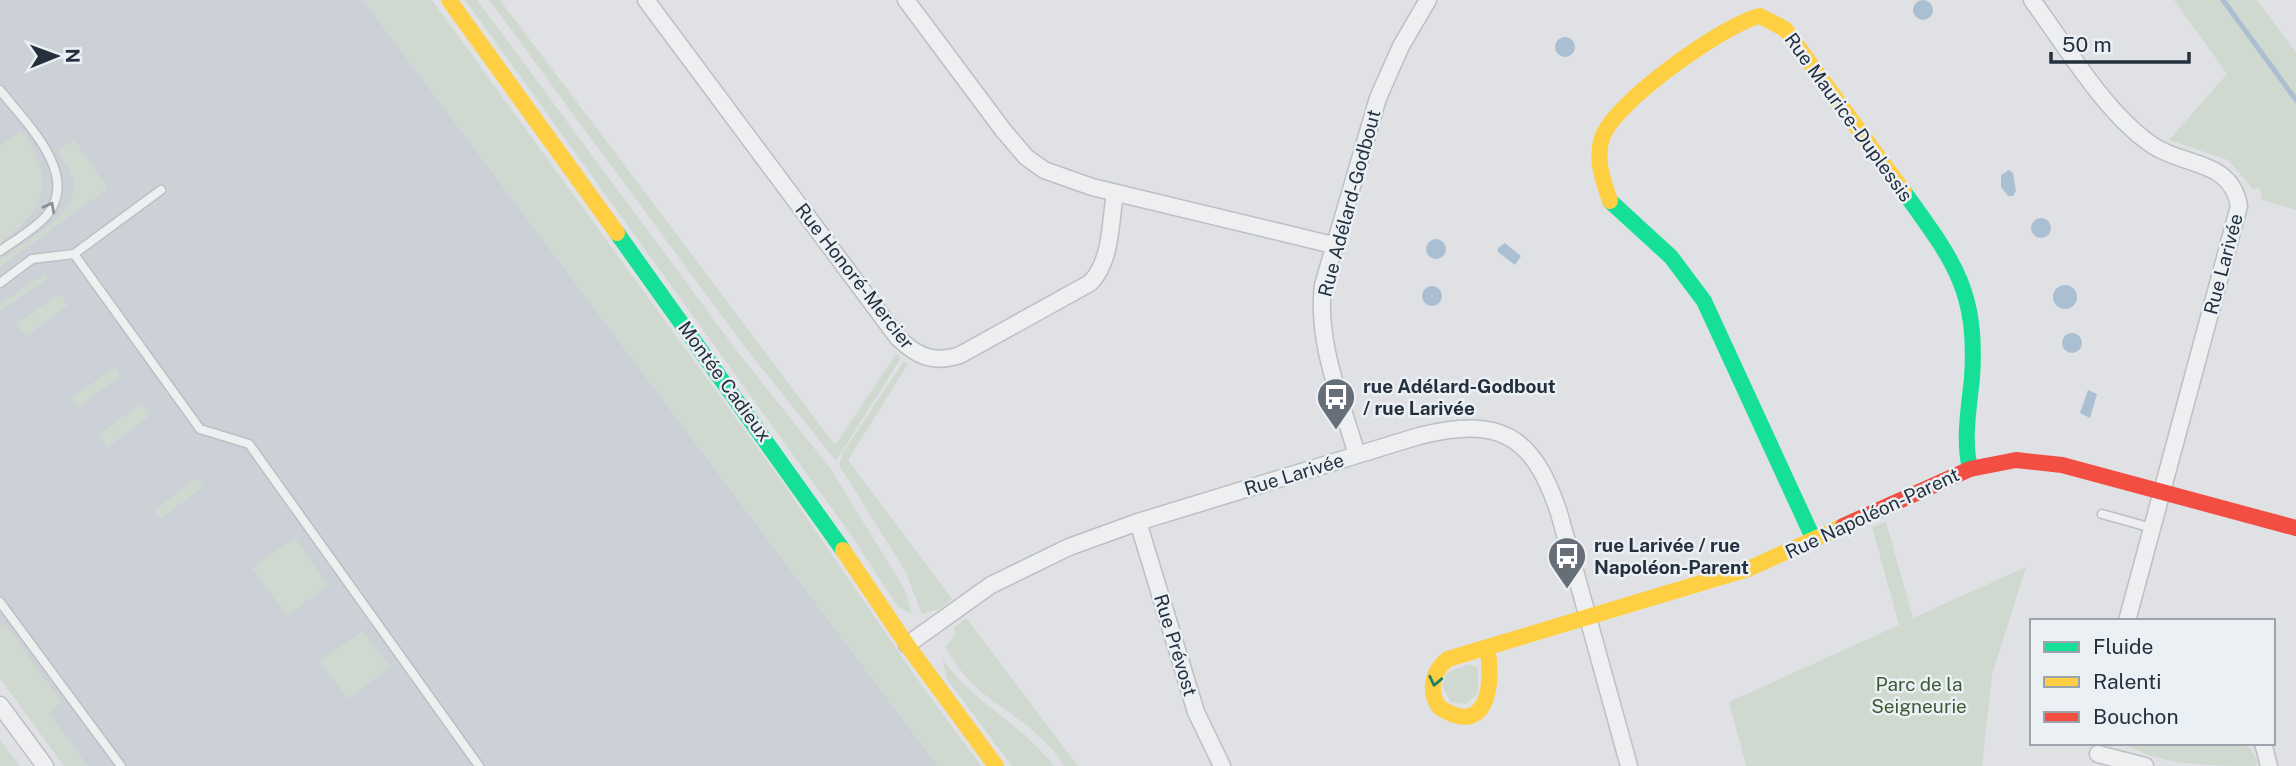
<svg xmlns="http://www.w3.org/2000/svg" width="2296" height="766" font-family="'Public Sans',sans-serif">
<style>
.built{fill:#ccd1d8}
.green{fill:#d0d9cf}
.water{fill:#abbfd2}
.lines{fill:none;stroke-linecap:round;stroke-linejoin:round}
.stream{stroke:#abbfd2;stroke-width:5}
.lane-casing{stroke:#bdbfc2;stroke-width:11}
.street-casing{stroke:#bdbfc2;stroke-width:19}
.lane{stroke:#eeeff1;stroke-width:8}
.street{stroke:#eeeff1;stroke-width:16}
.fast{stroke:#16e098;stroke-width:16}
.slow{stroke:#ffcf43;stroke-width:16}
.jam{stroke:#f24e42;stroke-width:16}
.oneway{stroke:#8a9098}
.oneway2{stroke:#1e7f66}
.labels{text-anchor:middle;stroke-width:5;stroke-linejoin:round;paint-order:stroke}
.street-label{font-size:19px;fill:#25303e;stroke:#ebf0f5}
.poi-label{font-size:19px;font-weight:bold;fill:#25303e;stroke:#ebf0f5;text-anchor:start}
.park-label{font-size:19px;fill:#3c5a32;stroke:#ebf0f5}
</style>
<rect width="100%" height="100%" fill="#dfe1e4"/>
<path class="built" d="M0 0H363L938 766H64L0 678Z"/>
<path class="green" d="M363 0H432L785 486 915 676 981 766H938Z
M465 0H477L737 351 832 471 905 590 912 614 898 607 851 535Z
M489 0H500L835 445 896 354 901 358 836 461 745 347Z
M2174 0H2257L2296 53V210L2262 200 2260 188 2253 189 2228 160 2169 140 2227 74Z
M21 130C57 183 47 206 0 244V146Z
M74 140 108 188 0 267V260C24 242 81 214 73 180 71 169 63 160 57 152Z
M46 273 48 278 0 311V304Z
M59 294 68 305 26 336 17 324Z
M904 361 908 364 848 460 952 599 939 609 922 614 905 571 839 465 843 452Z
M113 369H117L119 377 78 407 71 398Z
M140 405H144L149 416 108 447 98 435Z
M196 479 202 485 201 488 160 519 154 511Z
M1886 522 1913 618 2026 567 1992 675 1982 766H1746L1729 702 1899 625 1872 527Z
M295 538 328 586 287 615 252 568Z
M966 618 1078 766H1064C1044 732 1008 714 979 690 965 678 955 663 945 647L955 635 954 628Z
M5 624 61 702 49 713 88 766H64L0 678V627Z
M363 631 390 667 348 699 320 661Z
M942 658C972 702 1022 724 1054 766H1012L947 679Z
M1469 664 1478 668V693L1466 704 1451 702 1442 686 1448 672Z
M0 739 20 766H0Z
M2126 743H2236L2250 748 2257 760 2256 766C2222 766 2151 766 2126 743Z"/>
<path class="water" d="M1913 10a10 10 0 1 1 20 0a10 10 0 1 1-20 0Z
M1555 47a10 10 0 1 1 20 0a10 10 0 1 1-20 0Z
M2009 170 2013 173 2016 191 2013 196H2008L2001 187V175Z
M2031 228a10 10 0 1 1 20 0a10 10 0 1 1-20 0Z
M1426 249a10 10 0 1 1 20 0a10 10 0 1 1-20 0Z
M1505 243 1521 256 1515 265 1498 252V248Z
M2053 297a12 12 0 1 1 24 0a12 12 0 1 1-24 0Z
M1422 296a10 10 0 1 1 20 0a10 10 0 1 1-20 0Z
M2062 343a10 10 0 1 1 20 0a10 10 0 1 1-20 0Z
M2088 390 2097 394 2090 418 2080 413Z"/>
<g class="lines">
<path class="stream" d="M2223 0 2296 100"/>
<g class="lane-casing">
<path id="lane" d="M0 90C24 121 81 174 47 215 34 230 15 240 0 251
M74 254 161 190
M0 283 32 259 74 254 200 429 249 444 479 766
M2102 514 2152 528
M0 602 121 766"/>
</g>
<g class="street-casing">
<path id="street" d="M646 0 898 338C917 356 933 364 960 355L1090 283C1112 261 1110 222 1115 193
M906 0 1003 130 1026 157 1044 170 1092 187 1333 245
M2032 0C2066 46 2105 113 2152 145 2184 167 2231 159 2239 206L2127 621
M1357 455C1341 400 1316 342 1323 285L1378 98 1401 46 1428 0
M1138 522 1196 712 1222 766
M907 645 991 585 1069 547 1138 522 1419 436C1499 416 1533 434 1559 513L1629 766
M0 705 45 766
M2263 743 2269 766
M2098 754 2145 766"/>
</g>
<use href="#lane" class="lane"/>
<use href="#street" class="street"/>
<path class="fast" d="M1904 192C1953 260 1978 290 1972 378 1969 408 1963 439 1970 469
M1610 201 1671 257 1704 301 1814 540
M617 233 843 550"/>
<path class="slow" d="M449 0 617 233
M1610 201C1603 180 1595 160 1602 138 1613 103 1724 24 1760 16L1785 29 1904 192
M843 550 907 645 996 766
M1487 647C1494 681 1489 740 1439 707 1428 690 1432 671 1448 659L1748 569 1843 526"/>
<path class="jam" d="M1843 526 1970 469 2016 460 2062 465 2296 528"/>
</g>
<defs><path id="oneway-chevron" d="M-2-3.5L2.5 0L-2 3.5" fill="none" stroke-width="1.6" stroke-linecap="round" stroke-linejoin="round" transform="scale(1.75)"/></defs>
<use class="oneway" href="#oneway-chevron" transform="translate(50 207) rotate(-62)"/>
<use class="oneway2" href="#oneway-chevron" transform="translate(1435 681) rotate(102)"/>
<defs>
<g id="bus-pin" transform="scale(2.0125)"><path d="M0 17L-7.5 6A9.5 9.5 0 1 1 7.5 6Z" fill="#666e78" stroke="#ebf0f5"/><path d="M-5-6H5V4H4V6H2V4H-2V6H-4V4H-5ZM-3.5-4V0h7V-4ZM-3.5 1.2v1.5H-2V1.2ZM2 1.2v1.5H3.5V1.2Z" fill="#fff"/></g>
</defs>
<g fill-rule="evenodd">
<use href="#bus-pin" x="1336" y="397"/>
<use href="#bus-pin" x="1567" y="556"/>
</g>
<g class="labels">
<g class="street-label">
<text transform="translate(1849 117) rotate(54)" y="7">Rue Maurice-Duplessis</text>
<text transform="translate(1349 203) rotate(-75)" y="7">Rue Adélard-Godbout</text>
<text transform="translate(2223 264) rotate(-75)" y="7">Rue Larivée</text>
<text transform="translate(855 276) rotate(52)" y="7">Rue Honoré-Mercier</text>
<text transform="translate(725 381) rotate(54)" y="7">Montée Cadieux</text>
<text transform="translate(1294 474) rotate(-17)" y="7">Rue Larivée</text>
<text transform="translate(1872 513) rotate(-25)" y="7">Rue Napoléon-Parent</text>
<text transform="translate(1176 645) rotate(73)" y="7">Rue Prévost</text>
</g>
<g class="poi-label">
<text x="1363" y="393">rue Adélard-Godbout<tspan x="1363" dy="22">/ rue Larivée</tspan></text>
<text x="1594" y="552">rue Larivée / rue<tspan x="1594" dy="22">Napoléon-Parent</tspan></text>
</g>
<g class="park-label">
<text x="1919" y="691">Parc de la<tspan x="1919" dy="22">Seigneurie</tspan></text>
</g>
</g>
<rect x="2030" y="619" width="245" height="126" fill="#ebf0f5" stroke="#9ca3ac" stroke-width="2"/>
<rect x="2044" y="642" width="35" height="10" fill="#16e098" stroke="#9ca3ac" stroke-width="2"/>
<text x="2093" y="654" font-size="21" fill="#25303e">Fluide</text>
<rect x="2044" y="677" width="35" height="10" fill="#ffcf43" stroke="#9ca3ac" stroke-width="2"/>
<text x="2093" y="689" font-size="21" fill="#25303e">Ralenti</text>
<rect x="2044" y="712" width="35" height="10" fill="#f24e42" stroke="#9ca3ac" stroke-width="2"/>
<text x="2093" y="724" font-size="21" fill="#25303e">Bouchon</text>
<g transform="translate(56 56) rotate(89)" stroke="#ebf0f5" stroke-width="5" paint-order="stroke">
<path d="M0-5L12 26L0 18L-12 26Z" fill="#25303e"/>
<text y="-10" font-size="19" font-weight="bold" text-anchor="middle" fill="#25303e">N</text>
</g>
<path d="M2051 52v10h138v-10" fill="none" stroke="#25303e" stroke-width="3.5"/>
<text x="2062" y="52" font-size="21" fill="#25303e" stroke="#ebf0f5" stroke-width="5" paint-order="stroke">50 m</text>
</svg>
